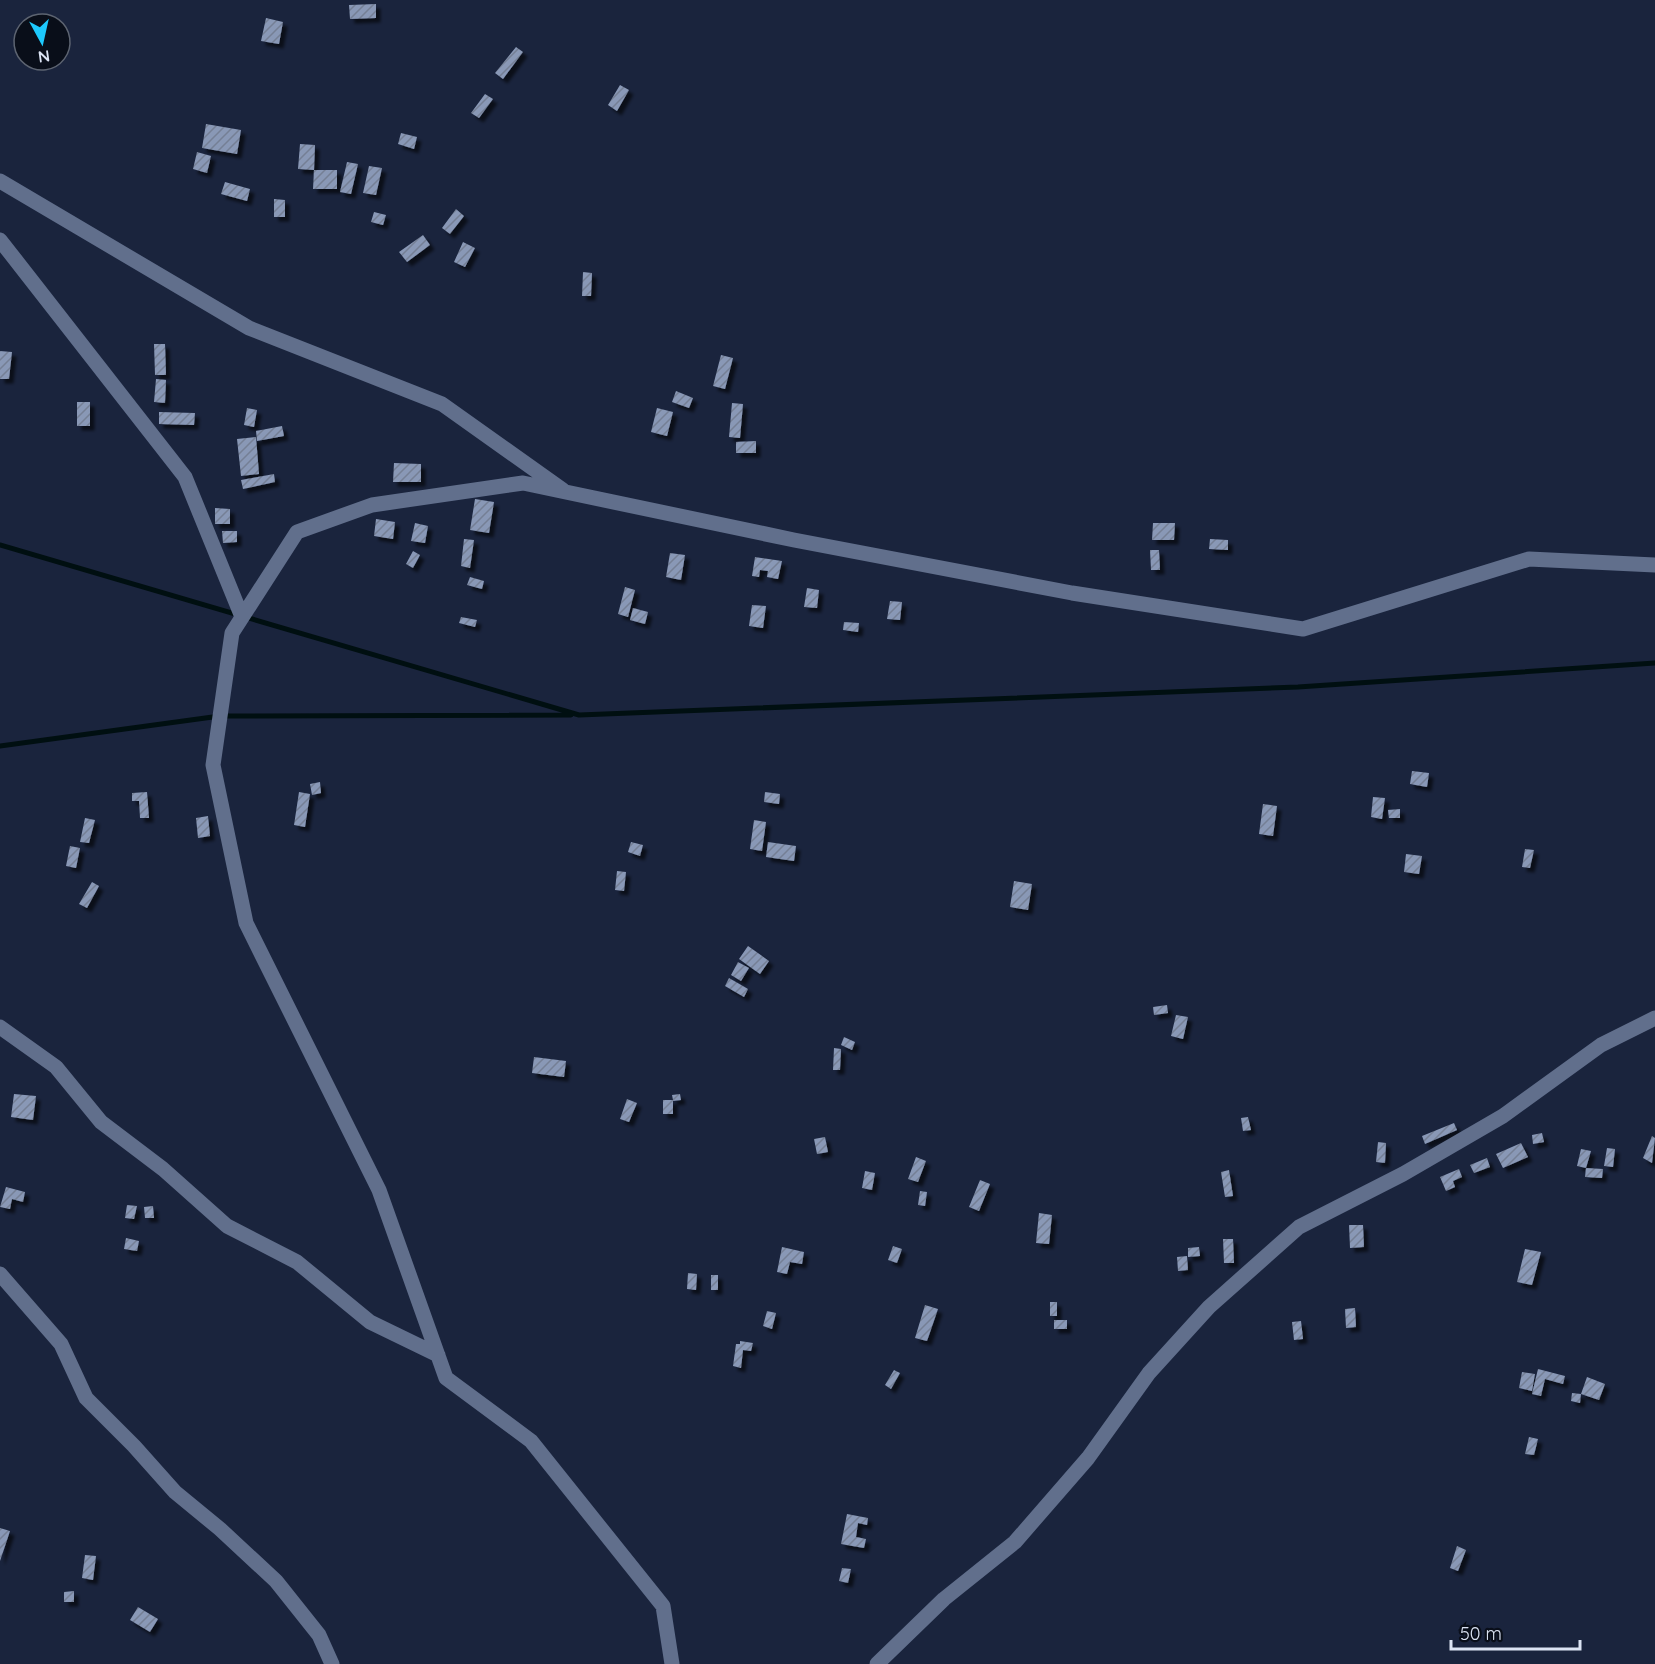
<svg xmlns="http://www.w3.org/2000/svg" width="1655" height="1664" font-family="Quicksand,sans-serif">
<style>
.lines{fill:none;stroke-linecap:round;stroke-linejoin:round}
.stream{stroke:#000f11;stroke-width:5}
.building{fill:url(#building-hatch);filter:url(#shadow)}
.minor{stroke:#616f8c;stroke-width:15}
</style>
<defs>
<pattern id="building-hatch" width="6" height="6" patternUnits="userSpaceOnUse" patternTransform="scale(1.5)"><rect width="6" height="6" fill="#8998b6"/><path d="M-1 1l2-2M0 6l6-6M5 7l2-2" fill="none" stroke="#747f95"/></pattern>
<filter id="shadow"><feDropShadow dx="4.5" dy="4.5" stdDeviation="1.5" flood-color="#0009"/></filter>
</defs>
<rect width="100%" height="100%" fill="#1a243d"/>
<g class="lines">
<path class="stream" d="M0 545 579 715 1298 687 1655 663
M0 746 220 716 571 715"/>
</g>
<path class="building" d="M376 4V18L350 19 349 5Z
M266 18 283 22 279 44 261 41Z
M516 47 523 52 503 79 495 73Z
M620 85 629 90 617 111 608 105Z
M485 94 493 99 479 118 471 113Z
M206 124 241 130 237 154 202 148Z
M401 133 417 137 414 149 398 144Z
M300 144 315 145 314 170H337V189H313L314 170 298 169Z
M197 152 211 156 207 173 193 169Z
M347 162 358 164 351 194 340 192Z
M369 166 382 168 376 195 363 193Z
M225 182 250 189 247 201 221 194Z
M274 199 285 200V217H274Z
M456 209 464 216 450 234 442 228Z
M374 212 386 215 383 225 371 222Z
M423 235 430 245 407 262 399 252Z
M463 242 475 248 465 267 454 262Z
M583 272 592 273 591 296H582Z
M154 344H165L166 375H155Z
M0 351 12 352 9 379H0Z
M721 355 733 358 725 389 713 386Z
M156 379 166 380 165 403 154 402Z
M676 391 693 398 689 408 672 402Z
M77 402H90V426H77Z
M732 403 743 404 740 438 729 437Z
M247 408 257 410 254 427 244 425Z
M657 408 673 412 667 436 651 432Z
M159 412 195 413 194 425 159 424Z
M282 426 284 436 257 441 256 431Z
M256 437 259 474 241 476 237 439Z
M756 441V453H736V442Z
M394 463 421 464V482H393Z
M274 474 275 482 243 489 241 480Z
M475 499 494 502 489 533 470 530Z
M215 508 230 509V524H215Z
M376 519 395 522 393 539 374 536Z
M415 523 428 526 425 543 411 541Z
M1153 523H1175L1174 540H1152Z
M222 531H237V542L223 543Z
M464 539 474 540 470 568 461 566Z
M1210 539 1228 540V550L1209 549Z
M1150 550H1159L1160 570H1151Z
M413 551 420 555 413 568 406 564Z
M670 553 685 555 681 580 666 577Z
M755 557 782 561 778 579 767 577 768 571 760 570 759 577 752 576Z
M470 577 484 581 482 589 467 585Z
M625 587 635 590 628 617 618 614Z
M807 588 819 590 817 608 804 607Z
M890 601 902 602 900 620 887 619Z
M752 605 766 606 763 628 749 626Z
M633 608 648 612 645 624 630 620Z
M461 617 477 620 475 627 459 623Z
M844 622 859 623 858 632 843 630Z
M1412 771 1429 773 1427 787 1410 784Z
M320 782 321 793 312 795 310 784Z
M147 792 149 818H140L139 801H132V793Z
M299 792 310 794 305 827 294 825Z
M765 792 780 794 779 804 764 802Z
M1373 797 1385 798 1382 819 1371 817Z
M1263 804 1277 806 1273 836 1259 834Z
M1400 809V818H1389L1388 810Z
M208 816 210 836 198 838 196 818Z
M85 818 95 820 89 843 80 842Z
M754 820 766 822 762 851 750 849Z
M631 842 643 845 640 856 628 852Z
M768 842 796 846 794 861 766 857Z
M70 846 80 848 76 868 66 866Z
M1525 849 1534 850 1530 868 1522 867Z
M1406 854 1422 856 1419 874 1404 872Z
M617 871 626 872 624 891 615 890Z
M1014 881 1032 884 1028 910 1010 907Z
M92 882 99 886 87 908 79 904Z
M748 946 769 961 760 974 739 959Z
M738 962 749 968 741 981 731 975Z
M729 978 748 989 744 997 725 986Z
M1167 1005 1168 1013 1154 1015 1153 1007Z
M1176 1015 1188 1017 1183 1039 1171 1036Z
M844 1037 855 1042 852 1050 841 1045Z
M834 1048 841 1049 840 1070H833Z
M534 1057 566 1061 564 1077 532 1073Z
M14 1094 36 1096 33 1120 11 1117Z
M680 1094 681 1100 673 1101V1114H663V1100H673L672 1095Z
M627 1099 637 1103 629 1122 620 1119Z
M1248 1117 1251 1130 1243 1131 1241 1118Z
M1454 1123 1457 1130 1425 1144 1422 1136Z
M1542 1133 1544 1142 1533 1144 1532 1135Z
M1652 1136 1655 1138 1652 1163 1643 1158Z
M825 1137 828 1152 817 1154 814 1139Z
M1378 1142 1386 1143 1385 1163 1376 1162Z
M1521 1143 1528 1157 1503 1168 1496 1154Z
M1607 1148 1615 1149 1613 1167 1604 1166Z
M1581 1149 1591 1151 1586 1168 1603 1169 1602 1178 1585 1177 1586 1168 1577 1166Z
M916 1157 926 1161 918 1182 908 1179Z
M1487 1158 1490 1167 1474 1173 1470 1165Z
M1459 1169 1462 1177 1453 1181 1455 1187 1446 1191 1440 1177Z
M1229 1170 1233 1196 1225 1197 1221 1172Z
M865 1171 875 1173 872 1190 862 1188Z
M980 1180 990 1184 979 1211 969 1207Z
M6 1187 25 1192 23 1202 12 1199 10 1209 0 1207Z
M920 1191 927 1192 925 1206 918 1205Z
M127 1205 137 1206 134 1219 125 1218Z
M153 1206 154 1218H145L144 1207Z
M1039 1213 1052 1215 1049 1244 1036 1243Z
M1349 1225H1363L1364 1247 1350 1248Z
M126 1238 139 1241 137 1251 124 1249Z
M1223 1239H1233L1234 1263H1224Z
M893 1246 902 1249 897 1263 888 1260Z
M782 1247 804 1252 802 1264 790 1262 787 1274 777 1272Z
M1199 1247 1200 1256 1188 1257V1248Z
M1525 1249 1541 1252 1532 1285 1517 1282Z
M1187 1256 1188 1270 1178 1271 1177 1257Z
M688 1273 697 1274 696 1290 687 1289Z
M711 1275H718V1290H711Z
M1050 1302H1057V1316H1050Z
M925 1305 938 1309 927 1341 915 1338Z
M1355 1308 1356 1327 1346 1328 1345 1309Z
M767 1311 776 1313 772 1329 763 1326Z
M1054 1320H1067V1329H1054Z
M1301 1321 1303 1339 1294 1340 1292 1322Z
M740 1341 753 1343 751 1351 743 1350 741 1368 733 1366 736 1344H740Z
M1538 1369 1565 1376 1563 1384 1545 1379 1541 1396 1532 1394Z
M894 1370 900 1373 891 1389 885 1385Z
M1522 1372 1535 1374 1532 1391 1519 1388Z
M1587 1377 1605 1384 1599 1400 1581 1394 1580 1403 1571 1401 1572 1393 1581 1394Z
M1529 1437 1538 1439 1534 1455 1525 1454Z
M847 1514 868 1518 867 1525 858 1523 856 1537 866 1539 864 1548 841 1544Z
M0 1528 10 1531 0 1561Z
M1457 1546 1466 1550 1458 1571 1450 1568Z
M85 1555 96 1556 93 1580 82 1578Z
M842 1568 851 1569 848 1583 839 1581Z
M74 1591V1602H64V1592Z
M138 1607 158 1619 150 1632 130 1620Z"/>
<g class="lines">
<path class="minor" d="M0 181 249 328 442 404 563 490
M0 240 185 477 242 617
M0 1027 56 1067 101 1122 163 1169 227 1226 297 1262 370 1322 438 1355
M0 1274 61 1344 86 1398 134 1446 175 1492 220 1529 276 1581 319 1635 332 1664
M672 1664 663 1606 531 1441 446 1378 379 1190 246 923 213 765 232 633 297 532 372 505 523 483 794 540 1072 593 1303 629 1529 559 1655 565
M877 1664 944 1599 1015 1542 1088 1458 1149 1373 1209 1307 1299 1227 1403 1174 1503 1116 1601 1045 1655 1018"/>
</g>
<g transform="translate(42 42) rotate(172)"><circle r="28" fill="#090e19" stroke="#5d6471" stroke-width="1.5"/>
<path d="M0-4.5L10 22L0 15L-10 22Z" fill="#1dc9fd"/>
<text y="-9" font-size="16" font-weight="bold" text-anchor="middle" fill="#dce4f4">N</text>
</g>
<path d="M1451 1640v9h129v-9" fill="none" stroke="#dce4f4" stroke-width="3"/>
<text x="1460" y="1640" font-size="18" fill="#dce4f4" stroke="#090e19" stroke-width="4.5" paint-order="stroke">50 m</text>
</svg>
